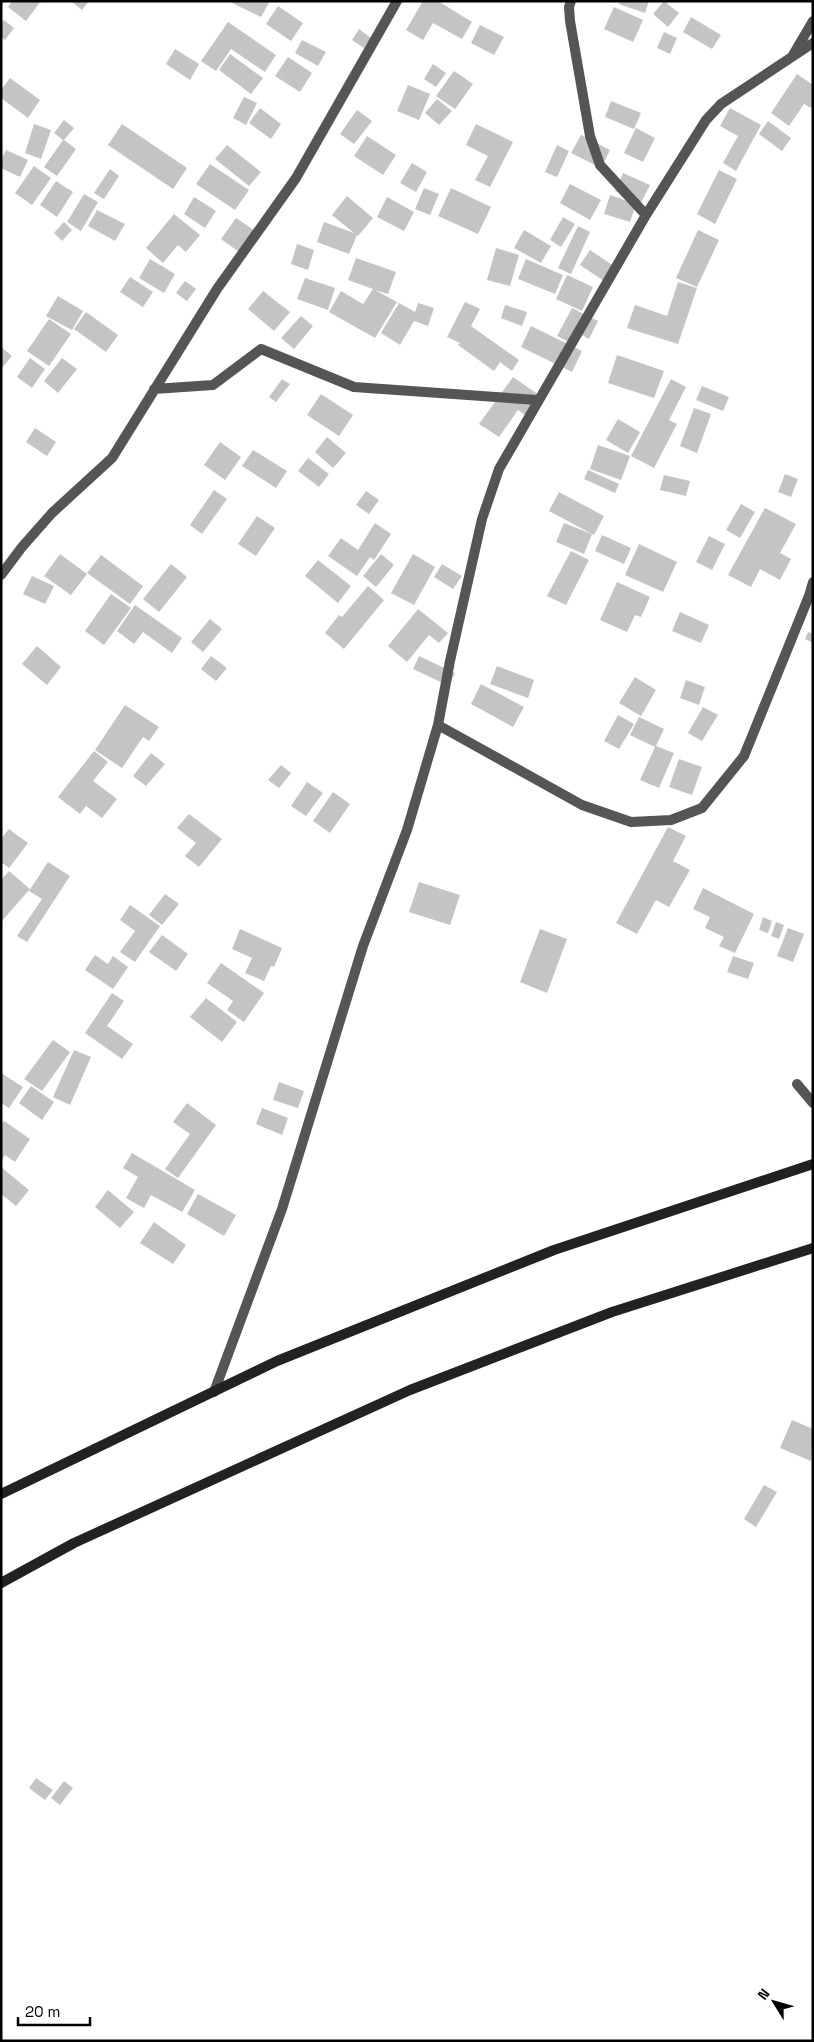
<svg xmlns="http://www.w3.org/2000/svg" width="814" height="2042" font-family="'Space Grotesk',sans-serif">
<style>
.building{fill:#c4c4c4}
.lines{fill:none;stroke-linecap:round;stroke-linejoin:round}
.street{stroke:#555;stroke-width:10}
.secondary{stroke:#222;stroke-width:10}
</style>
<rect width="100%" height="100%" fill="#fff"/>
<path class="building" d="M12 1H41L26 21 8 7Z
M71 1H89L82 10Z
M233 1H270L261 17 232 3Z
M423 1H438L472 22 462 39 433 23 423 40 406 30Z
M620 1H649L645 13 619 4Z
M664 1 679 13 668 27 653 14Z
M278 6 303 23 291 41 266 24Z
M614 7 643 20 633 42 604 29Z
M691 17 721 35 712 49 683 32Z
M4 20 14 28 5 40 1 37V23Z
M228 22 276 55 265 72 231 49 216 71 201 61Z
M480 25 504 37 494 55 471 43Z
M359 29 371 38 364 48 352 40Z
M664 32 677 38 670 54 657 48Z
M302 40 326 52 318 66 295 53Z
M175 49 199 64 190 80 166 64Z
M230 54 263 78 251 94 219 70Z
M288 57 312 73 300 92 275 76Z
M433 64 446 73 436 87 424 79Z
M454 71 473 84 455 109 436 96Z
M797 74 813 85V109L804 104 789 126 771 113Z
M10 78 40 100 28 118 1 98V90Z
M408 85 430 94 419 120 397 111Z
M244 97 257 103 246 125 233 118Z
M437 99 452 111 439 125 425 113Z
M611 101 641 113 634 129 605 117Z
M260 108 281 124 271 139 249 123Z
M730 108 761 125 736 171 723 163 738 136 720 126Z
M357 110 372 121 354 144 340 134Z
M64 120 74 128 64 140 76 149 57 176 44 167 63 140 54 133Z
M768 121 791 138 782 151 759 134Z
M34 124 51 130 41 159 25 153Z
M122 124 187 168 173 189 108 145Z
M476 124 513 142 490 187 475 180 488 156 466 145Z
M636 128 655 138 643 162 624 153Z
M581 135 610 150 601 168 571 153Z
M367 136 396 155 383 175 354 156Z
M227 145 261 172 249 186 215 159Z
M557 145 569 151 557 177 545 172Z
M6 150 28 160 20 177 1 168V160Z
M412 163 427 172 416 192 400 183Z
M210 164 249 190 235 210 196 184Z
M34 166 51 178 32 205 15 193Z
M110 169 119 176 104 199 94 193Z
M719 170 737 179 715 224 697 214Z
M623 173 650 185 641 203 615 191Z
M56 181 73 192 57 217 40 205Z
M570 184 601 200 590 220 560 203Z
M424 188 439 194 430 215 415 209Z
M451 188 491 207 478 234 438 216Z
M84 194 98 202 81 231 67 222Z
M610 195 636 204 630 222 604 214Z
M347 196 373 218 358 236 357 235 349 254 317 242 324 222 354 233 332 215Z
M194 197 216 211 205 228 184 214Z
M387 197 414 212 404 231 377 217Z
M97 210 125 224 115 241 88 226Z
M174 214 200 235 186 252 178 245 163 263 146 248Z
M563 217 575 224 561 247 550 240Z
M236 218 254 230 239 252 221 239Z
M64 222 72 230 62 241 54 233Z
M578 226 590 232 571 274 558 268Z
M524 230 551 246 541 263 514 248Z
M698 230 719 240 697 287 676 278Z
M297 244 314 250 308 270 291 264Z
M496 248 519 255 510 286 487 280Z
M590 250 617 268 607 283 580 265Z
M356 258 396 272 388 294 375 290 397 302 375 338 329 312 341 291 363 304 373 289 348 280Z
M150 259 175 274 164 293 139 278Z
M526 259 563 275 555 294 518 279Z
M567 275 593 287 582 311 556 299Z
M130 277 153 292 143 307 120 292Z
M305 278 335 288 328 310 297 299Z
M185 281 196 289 187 301 176 293Z
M678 282 697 288 678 344 627 328 635 305 667 316Z
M263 291 290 312 274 331 248 309Z
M58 296 83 311 72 330 46 316Z
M465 302 480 309 471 326 519 360 512 371 500 362 494 371 458 345 460 343 447 337Z
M399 303 415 312 418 303 434 308 428 326 414 321 400 345 381 333Z
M505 305 527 312 522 326 501 318Z
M572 308 598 321 589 339 575 331 569 342 557 336Z
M86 312 118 335 106 352 74 329Z
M301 316 313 326 294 349 281 338Z
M49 319 71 334 49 366 27 351Z
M531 326 582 351 572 372 521 347Z
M1 347 12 356 1 369Z
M617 355 664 371 654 398 608 383Z
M30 358 45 369 32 388 17 377Z
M62 358 77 369 58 393 44 381Z
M513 377 539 395 525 415 518 410 499 437 479 424Z
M282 379 290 384 276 402 269 397Z
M671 379 686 387 669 420 677 424 654 468 631 456Z
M702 386 729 397 723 411 696 400Z
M321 394 353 415 339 436 307 415Z
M694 408 711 414 697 453 680 446Z
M618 419 640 432 628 453 606 440Z
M35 428 56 442 47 456 26 442Z
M327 437 346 453 333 468 315 452Z
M220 442 241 457 225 480 204 465Z
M598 445 630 456 621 480 590 469Z
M253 450 287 471 276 488 242 466Z
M308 458 329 474 319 487 298 471Z
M588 470 619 484 615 493 584 479Z
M785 474 798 479 791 497 778 492Z
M664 475 690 481 686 496 660 490Z
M214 490 227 499 202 534 190 525Z
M366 491 379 500 369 514 356 505Z
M559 492 604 516 594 535 549 511Z
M741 504 755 512 740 538 726 530Z
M765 508 796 524 780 553 791 559 780 580 760 569 751 587 728 575Z
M257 516 275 528 256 556 238 544Z
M375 523 391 534 374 560 370 557 357 576 328 556 341 538 358 550Z
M564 523 592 534 584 554 556 542Z
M602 535 631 548 624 564 595 551Z
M709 536 725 544 712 570 696 562Z
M639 544 677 562 663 592 625 575Z
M571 551 589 560 566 605 547 596Z
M60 554 87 574 71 595 44 576Z
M381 554 394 565 376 587 363 576Z
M413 554 435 567 414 605 391 593Z
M101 555 143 586 130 604 87 573Z
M318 560 351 586 338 603 305 576Z
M171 564 187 577 159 612 143 599Z
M442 564 462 576 453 589 434 577Z
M32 576 54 586 45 604 23 594Z
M617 582 650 597 641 617 635 615 627 632 600 620Z
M368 586 384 600 344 649 325 633 339 615 342 617Z
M111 594 131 608 104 645 85 631Z
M135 605 182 638 172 653 143 632 134 644 117 631Z
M418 609 448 633 439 643 429 635 407 662 388 646Z
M680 612 709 625 701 643 672 631Z
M210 619 222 629 203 652 191 642Z
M808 632 813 634V643L805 639Z
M37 646 61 667 47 685 22 664Z
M211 656 227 668 216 681 201 669Z
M419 656 455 673 449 686 413 669Z
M497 666 534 680 528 698 490 684Z
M635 677 656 690 641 716 619 703Z
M686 680 705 687 699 705 680 698Z
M481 684 524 707 513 727 471 704Z
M125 705 159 727 149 741 143 737 122 768 95 750Z
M703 707 718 715 702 741 688 733Z
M618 715 634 724 619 749 604 741Z
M639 717 664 729 656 746 674 753 659 788 640 780 655 747 630 735Z
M94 751 108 762 93 781 117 799 102 818 86 806 80 814 58 797Z
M151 753 165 764 146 786 133 776Z
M679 759 702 767 692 795 669 787Z
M281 765 291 773 279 788 268 780Z
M307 782 323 793 306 816 291 806Z
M333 792 350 804 330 833 313 821Z
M189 814 222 839 199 867 185 856 196 843 177 828Z
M668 827 686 836 673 861 690 870 669 907 656 900 637 934 616 923Z
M9 829 28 843 9 868 1 862V839Z
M48 862 70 876 27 942 17 936 42 899 29 891Z
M9 871 30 889 1 922V880Z
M419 882 460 895 450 925 409 912Z
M703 888 754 914 735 953 719 946 724 937 705 928 710 917 693 909Z
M165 894 179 904 162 925 149 915Z
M130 905 160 926 135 962 120 952 135 931 120 920Z
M763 917 772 921 768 933 759 930Z
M776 922 784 925 779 939 771 936Z
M788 928 804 934 793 962 777 956Z
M240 929 282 948 274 967 271 966 264 981 245 973 252 958 232 949Z
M540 929 567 939 547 993 520 982Z
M162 935 188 954 176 971 149 952Z
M95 955 108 964 113 956 128 967 113 989 85 970Z
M733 956 754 963 748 979 727 972Z
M221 963 264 993 244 1022 227 1010 233 1001 207 983Z
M112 993 124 1001 107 1026 133 1044 122 1059 85 1033Z
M206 998 237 1022 222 1042 190 1017Z
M53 1040 70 1052 42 1091 24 1079Z
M74 1050 91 1057 70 1105 53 1097Z
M1 1073 23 1087 9 1108 1 1103Z
M279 1082 304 1091 298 1108 273 1100Z
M31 1086 54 1102 42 1120 19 1103Z
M187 1103 216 1125 178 1178 165 1169 190 1134 173 1122Z
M262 1108 288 1118 282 1135 256 1124Z
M4 1121 30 1139 15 1162 5 1155 1 1161V1125Z
M132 1153 195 1190 182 1212 151 1195 144 1208 126 1198 138 1177 123 1168Z
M1 1167 29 1190 16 1206 1 1194Z
M108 1190 134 1212 120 1228 95 1207Z
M198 1194 236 1215 224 1236 187 1214Z
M154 1222 186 1245 173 1264 140 1243Z
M792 1420 813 1429 811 1461 780 1448Z
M764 1485 777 1492 756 1527 744 1519Z
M36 1778 53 1790 45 1800 29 1788Z
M64 1781 73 1788 60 1805 51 1798Z"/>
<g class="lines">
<path class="street" d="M571 1 569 7 570 21 590 136 600 165 646 215
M793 55 813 21
M154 389 213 385 261 349 354 387 537 400
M1 575 22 547 52 513 112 458 217 289 296 178 397 1
M438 725 582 805 631 822 671 820 702 808 744 756 809 596 813 582
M797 1084 813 1103
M214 1392 282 1209 363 946 407 830 438 725 450 661 482 519 499 469 646 215 706 120 721 104 813 43"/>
<path class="secondary" d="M1 1494 277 1361 554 1250 813 1164
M1 1583 74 1543 410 1390 612 1312 813 1248"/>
</g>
<rect width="814" height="2042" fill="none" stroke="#000000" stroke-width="5"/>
<g transform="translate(774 2002) rotate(307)" stroke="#ffffff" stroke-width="4" paint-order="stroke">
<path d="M0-4L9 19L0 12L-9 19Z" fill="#000000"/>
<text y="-8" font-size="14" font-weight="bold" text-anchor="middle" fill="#000000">N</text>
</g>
<path d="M18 2017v8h72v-8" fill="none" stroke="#000000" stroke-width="2.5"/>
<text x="25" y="2017" font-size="15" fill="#000000" stroke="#ffffff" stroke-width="4" paint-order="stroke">20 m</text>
</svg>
